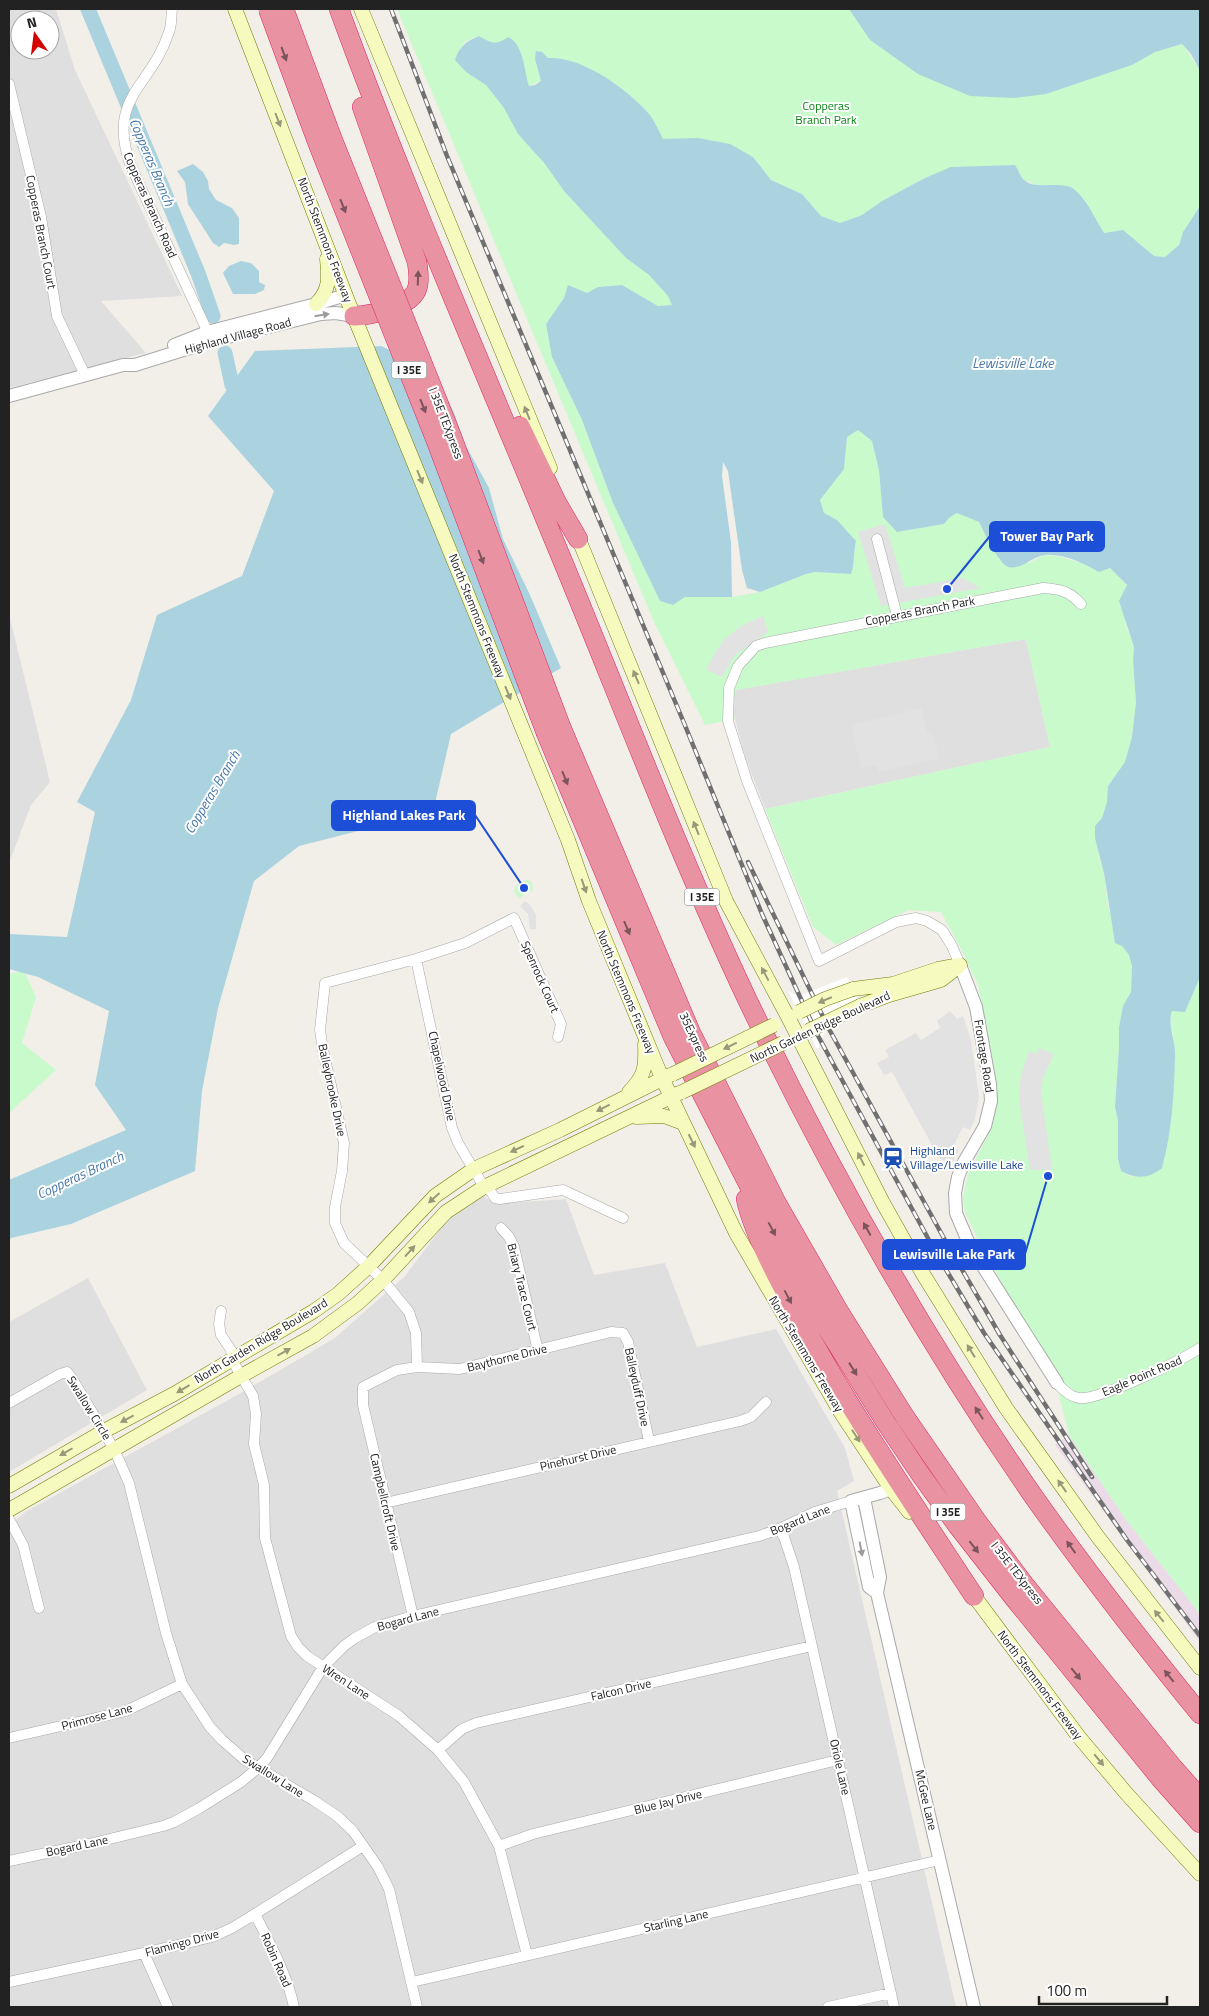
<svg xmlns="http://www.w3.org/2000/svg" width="1209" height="2016" font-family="'Titillium Web',sans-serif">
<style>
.residential{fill:#e0dfdf;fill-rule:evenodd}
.industrial{fill:#ebdbe8}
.park{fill:#c8facc}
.parking{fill:#e2e2e2}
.water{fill:#aad3df}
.pier{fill:#fff}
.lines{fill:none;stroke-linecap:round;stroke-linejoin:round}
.river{stroke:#aad3df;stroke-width:15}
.minor-casing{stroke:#a9a9a9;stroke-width:11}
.tertiary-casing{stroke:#a9a9a9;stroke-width:14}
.secondary-casing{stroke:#707d05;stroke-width:15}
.motorway-casing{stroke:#dc2a67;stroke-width:20}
.minor{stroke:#fff;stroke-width:10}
.tertiary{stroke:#fff;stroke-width:12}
.secondary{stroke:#f7fabf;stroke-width:14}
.motorway{stroke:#e892a2;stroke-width:19}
.rail-casing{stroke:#707070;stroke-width:4.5}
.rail{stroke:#fff;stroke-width:2.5;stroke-dasharray:8;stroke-linecap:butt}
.secondary-bridge-casing{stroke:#707d05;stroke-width:15;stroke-linecap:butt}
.motorway-bridge-casing{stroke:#dc2a67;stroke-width:20;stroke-linecap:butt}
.secondary-bridge{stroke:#f7fabf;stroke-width:14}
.motorway-bridge{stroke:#e892a2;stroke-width:19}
.oneway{fill:#7b545c}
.oneway2{fill:#979978}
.oneway3{fill:#9c9c9c}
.labels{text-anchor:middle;stroke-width:4;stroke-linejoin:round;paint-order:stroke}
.shield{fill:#fff;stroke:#646464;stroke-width:1}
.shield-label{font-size:11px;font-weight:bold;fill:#222}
.park-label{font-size:12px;fill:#0c8416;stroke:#fff}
.street-label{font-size:12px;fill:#222;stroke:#fff}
.transit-label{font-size:12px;fill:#164399;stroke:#fff;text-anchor:start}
.water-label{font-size:14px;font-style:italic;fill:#4a7aab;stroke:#fff}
.leader{fill:none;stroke:#1d4ed8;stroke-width:2}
.callout-dot{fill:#1d4ed8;stroke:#fff;stroke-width:2}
.callout{fill:#1d4ed8;stroke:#1d4ed8;stroke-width:2}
.callout-label{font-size:14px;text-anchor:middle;font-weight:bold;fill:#fff}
</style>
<rect width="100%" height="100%" fill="#f2efe9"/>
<path class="residential" d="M9 9H56L75 70 182 296 101 301 146 353 9 388ZM20 20H50V50H20Z
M9 614 50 782 31 805 9 863Z
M1026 639 1050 747 765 809 745 756 732 708 735 690Z
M480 1194 495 1204 566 1199 594 1275 665 1263 697 1347 776 1329 845 1448 854 1481 837 1491 956 2007H9V1525L27 1511 239 1394 335 1338 405 1276 448 1219Z
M88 1278 147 1390 9 1472V1322Z"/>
<path class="industrial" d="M1069 1435 1127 1521 1200 1614V1642L1055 1445Z"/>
<path class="park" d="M397 9H849L870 40 918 74 1046 94 1132 65 1155 52 1183 44 1200 71V206L1183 232 1179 245 1165 257 1154 256 1138 242 1104 233 1084 199 1058 185H1037L1024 180 1015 165 951 168 925 178 882 201 862 215 840 223 821 216 802 194 771 180 753 157 663 139C659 131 655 122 650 115 629 89 581 56 548 58L542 52 535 59 541 81 528 86 520 50 501 42 492 44 479 36 466 41 458 51 466 72 486 85 504 108 518 134 545 164 564 191 626 258 649 275 668 296 672 305 658 306 622 285 598 287 587 293 564 298 546 324 552 357 582 420 613 503 660 601 673 604 685 597H732L760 592 806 574 815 572 851 574C855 563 853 553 856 541L837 520 824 513 820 500 844 469 847 437 858 430 872 441 879 470 883 517 897 532 944 524 950 517 957 513 979 522C985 534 995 547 999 560L1029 563 1044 555 1057 556 1085 564 1099 572 1110 568 1127 586 1125 623 1134 647 1133 660 1136 702 1132 737 1125 762 1108 786 1107 802 1102 818 1095 826 1099 856 1104 873 1108 906 1122 946 1129 955 1132 966 1131 992 1123 1006 1119 1027V1048L1115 1107 1118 1120V1159L1121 1171 1131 1177 1162 1168C1172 1132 1173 1094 1175 1056 1176 1041 1168 1026 1172 1011L1185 1012 1200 977V1614L1127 1521 1069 1435 1052 1367 982 1249 965 1212 963 1199 968 1174 991 1129 998 1088 978 985 961 949 941 912 908 910 836 945 813 927 765 809 1050 747 1026 639 736 690 732 708 735 719 705 725 654 622Z
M526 880 532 882 533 890 519 898 514 892 517 885Z
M24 971 36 997 22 1043 56 1070 9 1113V974Z"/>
<path class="parking" d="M885 524 905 588 963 578 981 588 881 606 858 532Z
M763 616 768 632 735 655 722 677 706 670 716 651 724 640 741 626Z
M922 708 927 733H933L939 758 879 772 877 765 861 768 851 725Z
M525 901 530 905 536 915V929H530L528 914 520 906Z
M950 1011 957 1019 963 1016 971 1040 979 1096 975 1119 970 1130 963 1127 953 1147 959 1150 951 1164 939 1158 892 1072 884 1075 877 1063 889 1057 885 1050 916 1033 921 1040 940 1028 937 1021Z
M1039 1048 1054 1054 1043 1078 1041 1092 1052 1170H1030L1020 1105 1019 1090 1021 1075 1029 1051 1036 1054Z"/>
<path class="water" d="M849 9H1200V71L1191 54 1182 44 1155 52 1132 65 1046 94 1014 98 970 96 918 74 870 40Z
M479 36C491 43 496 46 508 37 524 44 524 71 529 86L535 85 541 81 535 59 536 51 542 52 548 58C582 56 628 89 650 115 655 122 659 131 663 139L698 138 730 144 753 157 771 180 802 194 821 216 840 223 862 215 882 201 925 178 951 167 1015 165C1018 169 1020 175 1023 179 1036 192 1061 179 1075 190 1088 201 1095 219 1104 233L1123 230 1154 256 1165 257 1179 245 1183 232 1200 206V977L1185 1012 1172 1011C1167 1026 1176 1041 1175 1056 1174 1094 1172 1132 1162 1168 1149 1179 1135 1179 1121 1171L1118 1159V1120L1115 1107 1119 1048V1027L1123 1006 1131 992 1132 966 1129 955 1122 946 1115 943 1104 873 1095 838V826L1102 818 1107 802 1108 786 1125 762 1132 737 1136 702 1133 660 1134 647 1119 601 1127 585 1110 568 1099 572C1083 563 1063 553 1044 555 1032 557 1021 570 1008 567 999 564 984 532 979 522L957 513 950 517 944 524 897 532 883 517 879 470 872 441 858 430 847 437 844 469 820 500 824 513 837 520 856 541C853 553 855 563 851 574L815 572 806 574 760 592 747 588 742 570 728 471 723 462 722 476 731 542 732 597H685L673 605 660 601 613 503 582 420 552 357 546 324 564 298 568 285 587 293 598 287 622 285 658 306 672 305 668 296 649 275 626 258 564 191 545 164 518 134 504 108 486 85 466 72 455 60C459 46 467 41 479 36Z
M193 164 203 172 208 181 209 189 216 200 232 208 239 218V244L234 245 224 243 219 247 213 243 188 204 185 182 177 171Z
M241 261 251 263 259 271V282L265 285 264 290 255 294H233L223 273 229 266Z
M381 346 434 370 454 413 465 444 489 488 503 539 530 595 561 668 451 734 433 812 299 846 254 881 218 1008 202 1091 195 1171 71 1224 11 1238 9 1241V1180L126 1130 95 1085 109 1011 38 977 9 969V934L67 937 95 812 77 802 131 700 157 615 242 576 274 491 208 416 255 351Z"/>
<path class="pier" d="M847 977 864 1013 825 1032 819 1042V1048H816L788 991 793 994H804Z"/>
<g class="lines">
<path class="river" d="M88 9 198 273 213 316
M225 353 232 385 244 399"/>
<g class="minor-casing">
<path id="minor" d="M172 9C171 16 172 25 169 32 151 88 107 96 130 164L210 337
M9 84 41 217 57 316 85 375
M877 539 897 616
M416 959 452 1128 458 1143 484 1187 491 1192 495 1198 500 1199 563 1190 623 1218
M960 965 952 946 942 930 927 921 916 918 896 922 819 961 747 781 728 721 729 688 738 666 756 646 765 643 1043 588C1060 589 1069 591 1081 604
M501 1228 509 1237 514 1247 538 1351
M221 1311 219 1324 221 1335 231 1350 232 1360 253 1396 256 1414 254 1444 264 1485 265 1538 291 1636 298 1647 307 1656 399 1716 438 1750 464 1782 499 1846 527 1955
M417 1367 416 1333 409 1312 383 1280 344 1243 335 1223V1207L342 1171 344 1143 323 1050 320 1030 325 983 416 959 465 943 514 918 561 1024 558 1037
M1057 1383C1063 1390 1070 1397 1079 1398 1098 1401 1182 1360 1200 1348
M9 1403 60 1374 67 1372 73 1380 114 1449 129 1483 166 1633 182 1684 210 1727 222 1740 245 1760 313 1800 337 1816 353 1831 378 1867 389 1889 417 2007
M385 1503 740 1421 751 1417 766 1402
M9 1519 23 1545 39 1608
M779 1529 784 1537 794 1567 894 2007
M413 1616 363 1405V1387L397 1370 417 1367 460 1369 611 1332 623 1333 628 1342 649 1441
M9 1738 126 1711 182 1684
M438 1750 462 1729 476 1723 812 1646
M499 1846 533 1834 838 1760
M9 1861 89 1844 163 1826 174 1822 198 1809 241 1782 259 1767 267 1758 323 1667 344 1646 355 1638 375 1627 413 1616 759 1536 779 1529 815 1512 851 1501
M255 1914C270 1944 287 1974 294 2007
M144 1953 168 2007
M9 1982 144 1953 212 1937 232 1928 255 1914 363 1846
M412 1982 940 1860
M828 2007 891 1993"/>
</g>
<g class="tertiary-casing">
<path id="tertiary" d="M174 345 207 332 316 304 346 295
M9 396 123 365H135L212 341 321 314 336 313 354 316
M960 965 976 1007 990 1084 991 1101 985 1126 964 1162 958 1177 955 1193 956 1213 970 1246 1057 1383
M864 1498 880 1577 877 1593 974 2007
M877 1593 869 1587 851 1501 880 1493 891 1489"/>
</g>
<g class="secondary-casing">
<path id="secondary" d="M235 9 349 304 568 840 589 901 662 1078 736 1233 841 1413 891 1489 909 1512
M361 9 550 468
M316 304C330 290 329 278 327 259
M575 530 726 901 788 1017 883 1203 923 1274 1006 1408 1098 1537 1200 1668
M853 989 893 984 938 969 960 965
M860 1006 889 995 941 980 958 967
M629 1092C645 1076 646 1067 645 1044
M636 1117 664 1116 683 1123
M9 1486 104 1431 174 1394 314 1311 338 1294 369 1266 435 1196 474 1169 560 1130 670 1075
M9 1510 241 1376 313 1336 358 1303 383 1280 446 1212 484 1187 679 1093
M968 1588 1079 1737 1126 1793 1200 1874"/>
</g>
<g class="motorway-casing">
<path id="motorway" d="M339 9C405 190 483 367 556 545 619 696 677 851 747 999 830 1172 926 1342 1036 1500 1088 1573 1143 1644 1200 1714
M354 316C367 316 377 313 389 309 416 299 422 292 417 262L362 107
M520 426 557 503 578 539
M561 727 691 1033 776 1202 838 1310 905 1417 976 1520 1024 1584 1171 1765 1200 1798
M546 733 673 1037 762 1211 824 1323 886 1423 921 1475 957 1525 1014 1598 1160 1778 1200 1823
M746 1199C753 1233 779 1281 797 1313 850 1411 913 1503 974 1596"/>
</g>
<use href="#minor" class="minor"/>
<use href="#tertiary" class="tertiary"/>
<use href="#secondary" class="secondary"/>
<use href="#motorway" class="motorway"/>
<g class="rail-casing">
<path id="rail" d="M391 9 447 156 684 723 762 914 817 1034 936 1253 984 1333 1127 1540 1200 1636
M748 862 829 1029 946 1242 1000 1335 1092 1477"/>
</g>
<use href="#rail" class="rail"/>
<g class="secondary-bridge-casing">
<path id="secondary-bridge" d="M799 1012 825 999 853 989
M808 1031 860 1006
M673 1074 774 1025
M682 1092 783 1043"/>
</g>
<g class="motorway-bridge-casing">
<path id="motorway-bridge" d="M268 9 318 144 435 438 546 733
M284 9 332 138 450 432 561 727"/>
</g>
<use href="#secondary-bridge" class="secondary-bridge"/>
<use href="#motorway-bridge" class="motorway-bridge"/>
</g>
<defs><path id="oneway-solid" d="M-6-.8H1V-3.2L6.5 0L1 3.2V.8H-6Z" transform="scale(1.25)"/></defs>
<g class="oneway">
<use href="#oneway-solid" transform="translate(284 54) rotate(70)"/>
<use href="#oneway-solid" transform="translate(343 206) rotate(68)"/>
<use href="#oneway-solid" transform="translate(418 278) rotate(-88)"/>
<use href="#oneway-solid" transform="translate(423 406) rotate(68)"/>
<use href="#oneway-solid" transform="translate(481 557) rotate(69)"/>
<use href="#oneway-solid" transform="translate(565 778) rotate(68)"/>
<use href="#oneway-solid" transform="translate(627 928) rotate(67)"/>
<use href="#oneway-solid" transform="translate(772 1229) rotate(62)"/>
<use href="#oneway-solid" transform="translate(867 1229) rotate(-119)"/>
<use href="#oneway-solid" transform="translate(788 1297) rotate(62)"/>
<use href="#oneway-solid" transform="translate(853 1369) rotate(58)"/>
<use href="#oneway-solid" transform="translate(979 1413) rotate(-123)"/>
<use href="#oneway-solid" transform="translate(974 1547) rotate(52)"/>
<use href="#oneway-solid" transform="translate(1071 1547) rotate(-126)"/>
<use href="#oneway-solid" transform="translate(1076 1674) rotate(51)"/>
<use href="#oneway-solid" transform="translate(1169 1676) rotate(-129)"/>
</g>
<g class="oneway2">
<use href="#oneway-solid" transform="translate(278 120) rotate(69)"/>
<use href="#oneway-solid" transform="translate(527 413) rotate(-112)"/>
<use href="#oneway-solid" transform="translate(420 477) rotate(68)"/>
<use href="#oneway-solid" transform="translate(636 677) rotate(-113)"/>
<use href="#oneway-solid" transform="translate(508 693) rotate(68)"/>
<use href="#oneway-solid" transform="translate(696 828) rotate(-112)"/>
<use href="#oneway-solid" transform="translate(584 886) rotate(71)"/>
<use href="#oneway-solid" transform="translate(765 974) rotate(-118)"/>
<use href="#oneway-solid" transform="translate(825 1000) rotate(157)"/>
<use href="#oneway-solid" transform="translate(730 1046) rotate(154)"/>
<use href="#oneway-solid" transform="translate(603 1108) rotate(153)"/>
<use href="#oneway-solid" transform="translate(692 1141) rotate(64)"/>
<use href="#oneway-solid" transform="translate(517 1149) rotate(155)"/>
<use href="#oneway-solid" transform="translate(861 1159) rotate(-117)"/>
<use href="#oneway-solid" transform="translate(434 1198) rotate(138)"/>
<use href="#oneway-solid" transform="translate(410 1251) rotate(-48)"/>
<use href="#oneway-solid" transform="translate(971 1351) rotate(-122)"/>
<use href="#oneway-solid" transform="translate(284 1352) rotate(-29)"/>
<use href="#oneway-solid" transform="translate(183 1389) rotate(149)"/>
<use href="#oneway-solid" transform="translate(127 1419) rotate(152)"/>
<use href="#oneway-solid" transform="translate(856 1436) rotate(57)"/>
<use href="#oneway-solid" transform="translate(66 1452) rotate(150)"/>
<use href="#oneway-solid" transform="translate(1062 1486) rotate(-125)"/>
<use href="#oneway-solid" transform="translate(1159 1616) rotate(-129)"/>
<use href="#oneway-solid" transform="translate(1099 1760) rotate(50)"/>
</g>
<g class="oneway3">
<use href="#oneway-solid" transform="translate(322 315) rotate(-9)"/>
<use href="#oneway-solid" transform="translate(861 1549) rotate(79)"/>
</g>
<defs>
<g id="station-bare" transform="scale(1.725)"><path d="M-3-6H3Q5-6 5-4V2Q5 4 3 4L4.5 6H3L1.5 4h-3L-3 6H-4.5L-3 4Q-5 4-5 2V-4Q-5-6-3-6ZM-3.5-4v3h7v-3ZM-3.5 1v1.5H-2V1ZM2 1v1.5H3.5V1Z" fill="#1a4fb4" stroke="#fff" stroke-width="2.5" paint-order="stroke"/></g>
</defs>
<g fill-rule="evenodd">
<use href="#station-bare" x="893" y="1158"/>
</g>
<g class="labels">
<g class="shield">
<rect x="391.5" y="361.5" width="35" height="17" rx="4"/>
<rect x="684.5" y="888.5" width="35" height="17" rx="4"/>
<rect x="930.5" y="1503.5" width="35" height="17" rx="4"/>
</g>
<g class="shield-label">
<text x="409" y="374">I 35E</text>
<text x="702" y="901">I 35E</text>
<text x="948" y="1516">I 35E</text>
</g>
<g class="park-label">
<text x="826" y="110">Copperas<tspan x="826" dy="14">Branch Park</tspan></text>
</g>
<g class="street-label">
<text transform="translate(150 205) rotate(66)" y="4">Copperas Branch Road</text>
<text transform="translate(41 232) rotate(79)" y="4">Copperas Branch Court</text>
<text transform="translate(325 240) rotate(69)" y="4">North Stemmons Freeway</text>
<text transform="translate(238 336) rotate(-15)" y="4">Highland Village Road</text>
<text transform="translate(446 423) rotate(69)" y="4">I 35E TEXpress</text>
<text transform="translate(920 611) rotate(-11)" y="4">Copperas Branch Park</text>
<text transform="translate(477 616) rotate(68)" y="4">North Stemmons Freeway</text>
<text transform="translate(540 977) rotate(66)" y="4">Spenrock Court</text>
<text transform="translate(626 992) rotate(67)" y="4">North Stemmons Freeway</text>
<text transform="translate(820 1027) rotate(-25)" y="4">North Garden Ridge Boulevard</text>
<text transform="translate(694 1037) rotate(65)" y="4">35Express</text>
<text transform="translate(984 1056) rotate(81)" y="4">Frontage Road</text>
<text transform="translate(442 1076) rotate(78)" y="4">Chapelwood Drive</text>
<text transform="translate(332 1090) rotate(78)" y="4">Balleybrooke Drive</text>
<text transform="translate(522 1287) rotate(76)" y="4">Briary Trace Court</text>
<text transform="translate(261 1341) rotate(-31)" y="4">North Garden Ridge Boulevard</text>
<text transform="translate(806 1354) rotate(59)" y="4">North Stemmons Freeway</text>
<text transform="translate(507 1358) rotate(-14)" y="4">Baythorne Drive</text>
<text transform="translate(1142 1376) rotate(-23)" y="4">Eagle Point Road</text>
<text transform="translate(637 1387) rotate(78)" y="4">Balleyduff Drive</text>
<text transform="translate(89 1408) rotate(58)" y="4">Swallow Circle</text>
<text transform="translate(578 1458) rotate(-13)" y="4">Pinehurst Drive</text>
<text transform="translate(385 1502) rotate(77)" y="4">Campbellcroft Drive</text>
<text transform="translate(800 1520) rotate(-22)" y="4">Bogard Lane</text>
<text transform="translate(1017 1573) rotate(52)" y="4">I 35E TEXpress</text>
<text transform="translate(408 1619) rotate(-15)" y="4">Bogard Lane</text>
<text transform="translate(346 1682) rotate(33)" y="4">Wren Lane</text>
<text transform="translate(1040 1685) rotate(53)" y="4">North Stemmons Freeway</text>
<text transform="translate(621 1690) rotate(-13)" y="4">Falcon Drive</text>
<text transform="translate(97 1717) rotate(-15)" y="4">Primrose Lane</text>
<text transform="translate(840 1767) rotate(77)" y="4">Oriole Lane</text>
<text transform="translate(273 1776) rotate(32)" y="4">Swallow Lane</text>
<text transform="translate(926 1800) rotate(77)" y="4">McGee Lane</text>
<text transform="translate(668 1802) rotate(-14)" y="4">Blue Jay Drive</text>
<text transform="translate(77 1846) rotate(-12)" y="4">Bogard Lane</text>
<text transform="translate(676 1921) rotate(-13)" y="4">Starling Lane</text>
<text transform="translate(182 1943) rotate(-15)" y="4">Flamingo Drive</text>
<text transform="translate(276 1960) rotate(66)" y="4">Robin Road</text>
</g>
<g class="transit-label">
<text x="910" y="1155">Highland<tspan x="910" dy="14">Village/Lewisville Lake</tspan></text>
</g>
<g class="water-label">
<text transform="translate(152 162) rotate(67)" y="5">Copperas Branch</text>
<text x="1013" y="368">Lewisville Lake</text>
<text transform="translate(212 792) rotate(-59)" y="5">Copperas Branch</text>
<text transform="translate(80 1175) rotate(-25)" y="5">Copperas Branch</text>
</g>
</g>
<path class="leader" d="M947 589L990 536M524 888L475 815M1048 1176L1025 1254"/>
<g class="callout-dot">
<circle cx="947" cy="589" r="5"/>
<circle cx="524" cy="888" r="5"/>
<circle cx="1048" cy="1176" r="5"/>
</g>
<g class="callout">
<rect x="990" y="522" width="114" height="29" rx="5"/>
<rect x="332" y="801" width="143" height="29" rx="5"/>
<rect x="883" y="1240" width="142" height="29" rx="5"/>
</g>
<g class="callout-label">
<text x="1047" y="541">Tower Bay Park</text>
<text x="404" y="820">Highland Lakes Park</text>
<text x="954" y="1259">Lewisville Lake Park</text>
</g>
<rect width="1209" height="2016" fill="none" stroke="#222222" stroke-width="20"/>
<g transform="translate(35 35) rotate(346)"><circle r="24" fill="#ffffff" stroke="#a7a7a7"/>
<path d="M0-4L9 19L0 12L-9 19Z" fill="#d40000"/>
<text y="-8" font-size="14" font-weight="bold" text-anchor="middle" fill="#222222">N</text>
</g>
<path d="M1039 1996v8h128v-8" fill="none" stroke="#222222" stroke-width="2.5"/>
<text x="1046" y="1996" font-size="15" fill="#222222" stroke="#ffffff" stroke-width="4" paint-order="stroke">100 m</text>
</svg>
